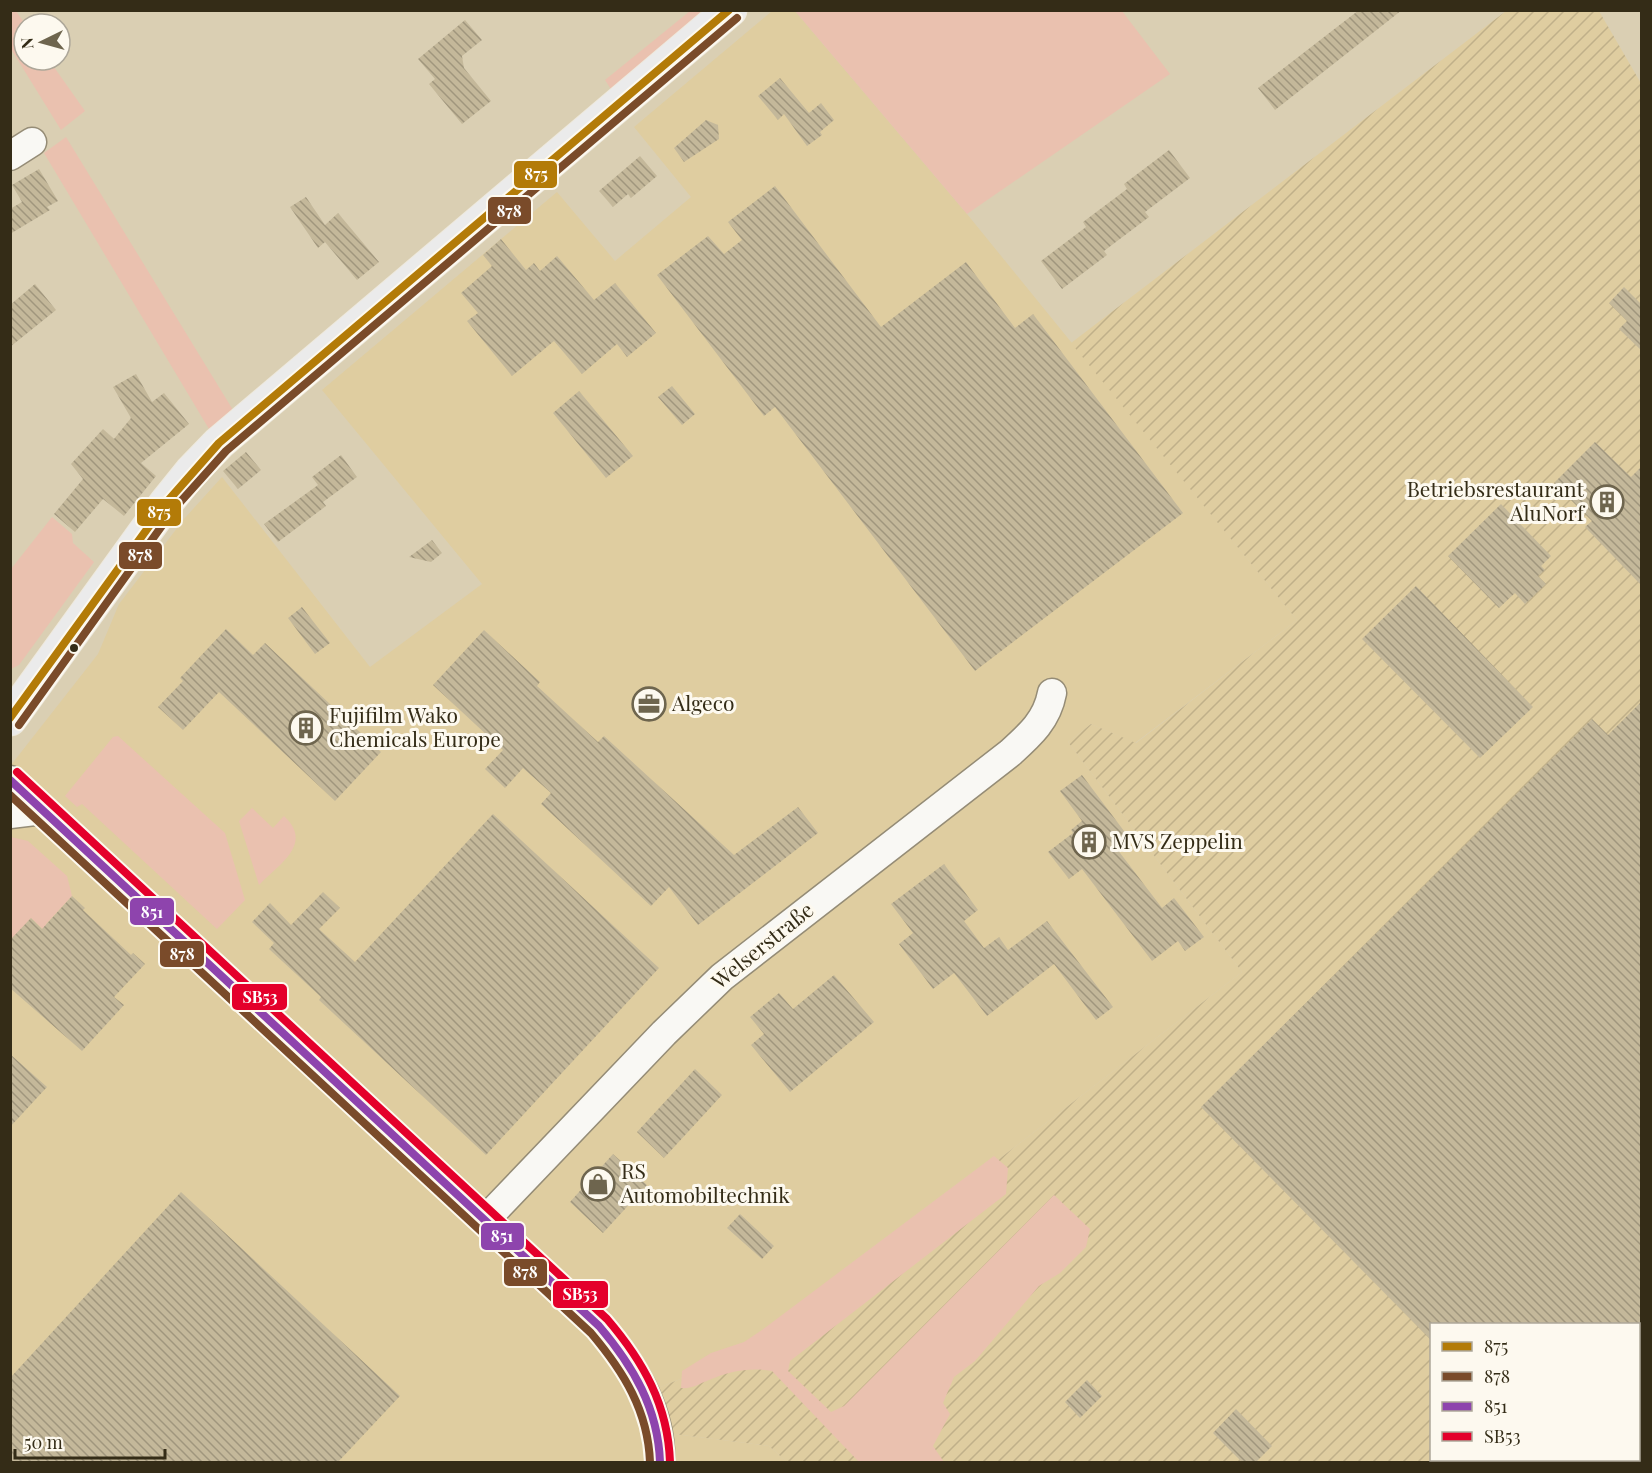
<svg xmlns="http://www.w3.org/2000/svg" width="1652" height="1473" font-family="'Playfair Display',serif">
<style>
.built{fill:#dfcda0}
.industrial{fill:url(#industrial-furrows);fill-rule:evenodd}
.green{fill:#eac1af}
.building{fill:url(#building-back-hatch)}
.lines{fill:none;stroke-linecap:round;stroke-linejoin:round}
.minor-casing{stroke:#958c76;stroke-width:31}
.major-casing{stroke:#eee9dd;stroke-width:35}
.minor{stroke:#f9f8f4;stroke-width:28}
.major{stroke:#ebebeb;stroke-width:33}
.bus-1-casing{stroke:#fdf9ef;stroke-width:12}
.bus-2-casing{stroke:#fdf9ef;stroke-width:12}
.bus-3-casing{stroke:#fdf9ef;stroke-width:12}
.bus-4-casing{stroke:#fdf9ef;stroke-width:12}
.bus-1{stroke:#b37b08;stroke-width:8}
.bus-2{stroke:#7a4b2a;stroke-width:8}
.bus-3{stroke:#8e44ad;stroke-width:8}
.bus-4{stroke:#e4002b;stroke-width:8}
.bus-dot{fill:#342c17;stroke:#fdf9ef;stroke-width:2}
.labels{text-anchor:middle;stroke-width:6;stroke-linejoin:round;paint-order:stroke}
.poi-label{font-size:21px;fill:#342c17;stroke:#fdf9ef;text-anchor:start}
.street-label{font-size:21px;fill:#342c17;stroke:#fdf9ef}
.line-badge{stroke:#fdf9ef;stroke-width:2}
.badge-label{font-size:16px;text-anchor:middle;font-weight:bold;fill:#fff}
</style>
<defs>
<pattern id="industrial-furrows" width="10" height="10" patternUnits="userSpaceOnUse" patternTransform="scale(1.5)"><rect width="10" height="10" fill="#dfcda0"/><path d="M-1 1l2-2M0 10L10 0M9 11l2-2" fill="none" stroke="#c0b089"/></pattern>
<pattern id="building-back-hatch" width="6" height="6" patternUnits="userSpaceOnUse" patternTransform="scale(1.5)"><rect width="6" height="6" fill="#c4b89a"/><path d="M-1 5l2 2M0 0l6 6M5-1l2 2" fill="none" stroke="#a0967d"/></pattern>
</defs>
<rect width="100%" height="100%" fill="#dacfb3"/>
<path class="built" d="M772 11H795L967 214 1297 620 1135 743 1091 724 1068 742 1242 972 751 1350 651 1391 666 1433 769 1446 787 1462H11V765L98 654 119 604 184 519 222 477 370 667 482 584 322 390 557 192 615 261 691 197 634 127Z"/>
<path class="industrial" d="M1506 11H1599L1642 85 1641 1462H787L769 1446 666 1433 651 1391 751 1350 1242 972 1068 742 1091 724 1136 743 1297 620 1071 343ZM1432 1324H1638V1460H1432Z"/>
<path class="green" d="M11 10 16 11 25 24 24 60H49L85 111 61 130 11 49Z
M690 11H712L614 94 605 80Z
M795 11H1122L1170 74 967 214Z
M66 137 233 410 209 429 44 153Z
M52 517 72 534 73 543 94 562 19 665 11 669V569Z
M118 736 225 833 245 900 217 929 82 804 77 807 65 796 113 737Z
M252 808 273 828 284 816C314 844 279 864 259 885L239 821Z
M11 837 28 841 67 876 72 896 46 924 47 933 31 918 11 940Z
M994 1156 1008 1168 1006 1194 790 1361 788 1371 831 1412 844 1406 1054 1195 1090 1229 1086 1247 1060 1273 1039 1286 975 1361 954 1377 943 1403 950 1414 933 1446 944 1462H859L772 1371C750 1367 730 1371 709 1380 698 1384 693 1389 681 1388L682 1371 711 1353 744 1342 762 1330Z"/>
<path class="building" d="M1359 10H1402L1275 110 1258 88Z
M465 20 482 40 462 56 464 68 491 101 462 124 429 84 435 79 418 59Z
M780 78 809 113 821 103 834 120 820 132 822 135 807 146 784 114 778 120 758 96Z
M706 120 718 125 719 139 684 162 674 148Z
M1169 150 1190 178 1145 212 1149 217 1104 251 1107 255 1062 289 1041 261 1086 227 1083 222 1127 189 1124 184Z
M640 156 657 176 631 198 628 194 613 207 599 191Z
M39 169 58 201 47 207 50 210 10 234V209L22 202 12 185Z
M775 186 881 327 966 262 1015 328 1033 314 1183 513 975 671 775 407 764 416 657 275 708 236 724 254 742 240 728 222Z
M306 197 325 225 338 213 379 262 357 280 325 242 318 248 290 207Z
M501 239 526 270 534 263 540 271 557 256 594 300 615 283 656 333 627 357 617 344 582 374 554 341 512 376 467 321 478 313 461 293 492 266 483 255Z
M35 284 56 310 10 347V305Z
M1624 287 1641 304V350L1619 329 1627 321 1609 303Z
M136 374 152 402 164 393 189 424 141 463 156 476 124 516 103 499 75 532 54 514 83 479 71 464 103 429 114 439 131 418 113 387Z
M672 386 695 414 682 425 658 397Z
M579 391 633 456 606 478 553 413Z
M1595 442 1631 477 1641 467V585L1585 527 1592 521 1554 483Z
M246 452 261 470 238 489 223 471Z
M341 455 357 477 323 502 326 506 278 542 264 524 318 485 312 477Z
M1501 504 1551 556 1541 566 1545 570 1538 576 1546 584 1525 604 1515 593 1499 608 1448 556Z
M432 540 442 553 431 562 409 557Z
M1416 586 1533 707 1480 758 1362 639Z
M302 607 330 643 315 654 288 618Z
M226 629 253 655 265 643 381 752 335 801 219 692 183 730 158 707 183 681 180 678Z
M484 630 540 682 537 686 598 742 604 736 734 855 798 807 818 833 698 925 669 887 651 906 541 804 551 793 523 768 505 788 485 769 503 750 433 685Z
M1641 702V1324H1431V1340L1201 1107 1592 719 1608 735Z
M1082 775 1127 835 1114 845 1162 908 1174 898 1204 937 1185 951 1178 941 1152 961 1082 869 1069 879 1048 852 1073 833 1071 830 1082 821 1060 791Z
M493 814 659 968 486 1155 319 1000 321 997 269 949 274 943 252 922 270 903 291 925 323 892 340 908 319 929 355 962Z
M944 864 978 910 964 921 984 948 999 937 1008 950 1047 921 1113 1007 1096 1020 1054 964 987 1016 954 973 933 989 899 944 913 933 891 904Z
M72 896 85 908 83 910 131 955 133 953 145 964 114 997 124 1005 82 1051 10 988V940L31 918 42 929Z
M834 975 874 1022 790 1092 751 1045 764 1034 750 1017 779 993 793 1009Z
M10 1054 47 1087 10 1127Z
M695 1069 722 1095 664 1158 637 1132Z
M613 1154 647 1185 603 1233 570 1202Z
M181 1192 400 1396 338 1462H10V1378Z
M740 1214 774 1246 762 1259 727 1228Z
M1087 1380 1102 1396 1080 1418 1065 1402Z
M1236 1409 1272 1446 1256 1462H1242L1213 1433Z"/>
<g class="lines">
<g class="minor-casing">
<path id="minor" d="M10 156 32 142
M10 780 599 1326C632 1363 662 1411 660 1462
M10 814 43 810
M486 1219 664 1033 722 977 1010 753C1030 735 1047 720 1052 693"/>
</g>
<g class="major-casing">
<path id="major" d="M10 719 166 503 191 472 219 443 730 10"/>
</g>
<use href="#minor" class="minor"/>
<use href="#major" class="major"/>
<g class="bus-1-casing">
<path id="bus-1" d="M10 718 166 503 219 443 729 10"/>
</g>
<g class="bus-2-casing">
<path id="bus-2" d="M19 725 174 509 226 451 737 18
M10 795 591 1333C624 1372 648 1411 650 1462"/>
</g>
<g class="bus-3-casing">
<path id="bus-3" d="M10 780 599 1326C633 1366 658 1408 660 1462"/>
</g>
<g class="bus-4-casing">
<path id="bus-4" d="M17 772 607 1319C643 1361 668 1405 670 1462"/>
</g>
<use href="#bus-1" class="bus-1"/>
<use href="#bus-2" class="bus-2"/>
<use href="#bus-3" class="bus-3"/>
<use href="#bus-4" class="bus-4"/>
</g>
<defs>
<g id="building-ring" transform="scale(1.725)"><circle r="9.5" fill="#fdf9ef" stroke="#6e654e" stroke-width="1.5"/><path d="M-4-6H4V6H1V3H-1V6H-4ZM-2.5-4.3h1.7v1.8h-1.7ZM.8-4.3h1.7v1.8H.8ZM-2.5-1h1.7V.8h-1.7ZM.8-1h1.7V.8H.8Z" fill="#6e654e"/></g>
<g id="office-ring" transform="scale(1.725)"><circle r="9.5" fill="#fdf9ef" stroke="#6e654e" stroke-width="1.5"/><path d="M-6-3h4V-5.5h4V-3h4V5H-6ZM-1-4.5V-3h2v-1.5ZM-6 0V1H6V0Z" fill="#6e654e"/></g>
<g id="shop-ring" transform="scale(1.725)"><circle r="9.5" fill="#fdf9ef" stroke="#6e654e" stroke-width="1.5"/><path d="M-5-2.5h2.3a2.7 3.5 0 0 1 5.4 0H5L5.5 6h-11ZM-1.5-2.5h3a1.5 2.3 0 0 0-3 0Z" fill="#6e654e"/></g>
</defs>
<g fill-rule="evenodd">
<use href="#building-ring" x="1607" y="502"/>
<use href="#office-ring" x="649" y="704"/>
<use href="#building-ring" x="306" y="728"/>
<use href="#building-ring" x="1089" y="842"/>
<use href="#shop-ring" x="598" y="1184"/>
</g>
<circle class="bus-dot" cx="74" cy="648" r="5"/>
<g class="labels">
<g class="poi-label">
<text x="1584" y="497" text-anchor="end">Betriebsrestaurant<tspan x="1584" dy="24">AluNorf</tspan></text>
<text x="672" y="711">Algeco</text>
<text x="329" y="723">Fujifilm Wako<tspan x="329" dy="24">Chemicals Europe</tspan></text>
<text x="1112" y="849">MVS Zeppelin</text>
<text x="621" y="1179">RS<tspan x="621" dy="24">Automobiltechnik</tspan></text>
</g>
<g class="street-label">
<text transform="translate(763 946) rotate(-39)" y="7">Welserstraße</text>
</g>
</g>
<g class="line-badge">
<rect x="513" y="160" width="45" height="29" rx="6" fill="#b37b08"/>
<rect x="487" y="196" width="45" height="29" rx="6" fill="#7a4b2a"/>
<rect x="136" y="498" width="46" height="29" rx="6" fill="#b37b08"/>
<rect x="118" y="541" width="45" height="29" rx="6" fill="#7a4b2a"/>
<rect x="129" y="897" width="46" height="29" rx="6" fill="#8e44ad"/>
<rect x="159" y="940" width="46" height="28" rx="6" fill="#7a4b2a"/>
<rect x="231" y="983" width="57" height="28" rx="6" fill="#e4002b"/>
<rect x="480" y="1222" width="45" height="29" rx="6" fill="#8e44ad"/>
<rect x="503" y="1258" width="45" height="29" rx="6" fill="#7a4b2a"/>
<rect x="552" y="1280" width="57" height="29" rx="6" fill="#e4002b"/>
</g>
<g class="badge-label">
<text x="536" y="180">875</text>
<text x="509" y="217">878</text>
<text x="159" y="518">875</text>
<text x="140" y="561">878</text>
<text x="152" y="918">851</text>
<text x="182" y="960">878</text>
<text x="260" y="1003">SB53</text>
<text x="502" y="1242">851</text>
<text x="525" y="1278">878</text>
<text x="580" y="1300">SB53</text>
</g>
<rect width="1652" height="1473" fill="none" stroke="#342c17" stroke-width="24"/>
<rect x="1430" y="1323" width="210" height="138" fill="#fdf9ef" stroke="#ada799" stroke-width="1.5"/>
<rect x="1442" y="1342" width="30" height="9" fill="#b37b08" stroke="#ada799" stroke-width="1.5"/>
<text x="1484" y="1353" font-size="18" fill="#342c17">875</text>
<rect x="1442" y="1372" width="30" height="9" fill="#7a4b2a" stroke="#ada799" stroke-width="1.5"/>
<text x="1484" y="1383" font-size="18" fill="#342c17">878</text>
<rect x="1442" y="1402" width="30" height="9" fill="#8e44ad" stroke="#ada799" stroke-width="1.5"/>
<text x="1484" y="1413" font-size="18" fill="#342c17">851</text>
<rect x="1442" y="1432" width="30" height="9" fill="#e4002b" stroke="#ada799" stroke-width="1.5"/>
<text x="1484" y="1443" font-size="18" fill="#342c17">SB53</text>
<g transform="translate(42 42) rotate(265)"><circle r="28" fill="#fdf9ef" stroke="#ada799" stroke-width="1.5"/>
<path d="M0-4.5L10 22L0 15L-10 22Z" fill="#6e654e"/>
<text y="-9" font-size="16" font-weight="bold" text-anchor="middle" fill="#342c17">N</text>
</g>
<path d="M15 1449v9h150v-9" fill="none" stroke="#342c17" stroke-width="3"/>
<text x="24" y="1449" font-size="18" fill="#342c17" stroke="#fdf9ef" stroke-width="4.5" paint-order="stroke">50 m</text>
</svg>
